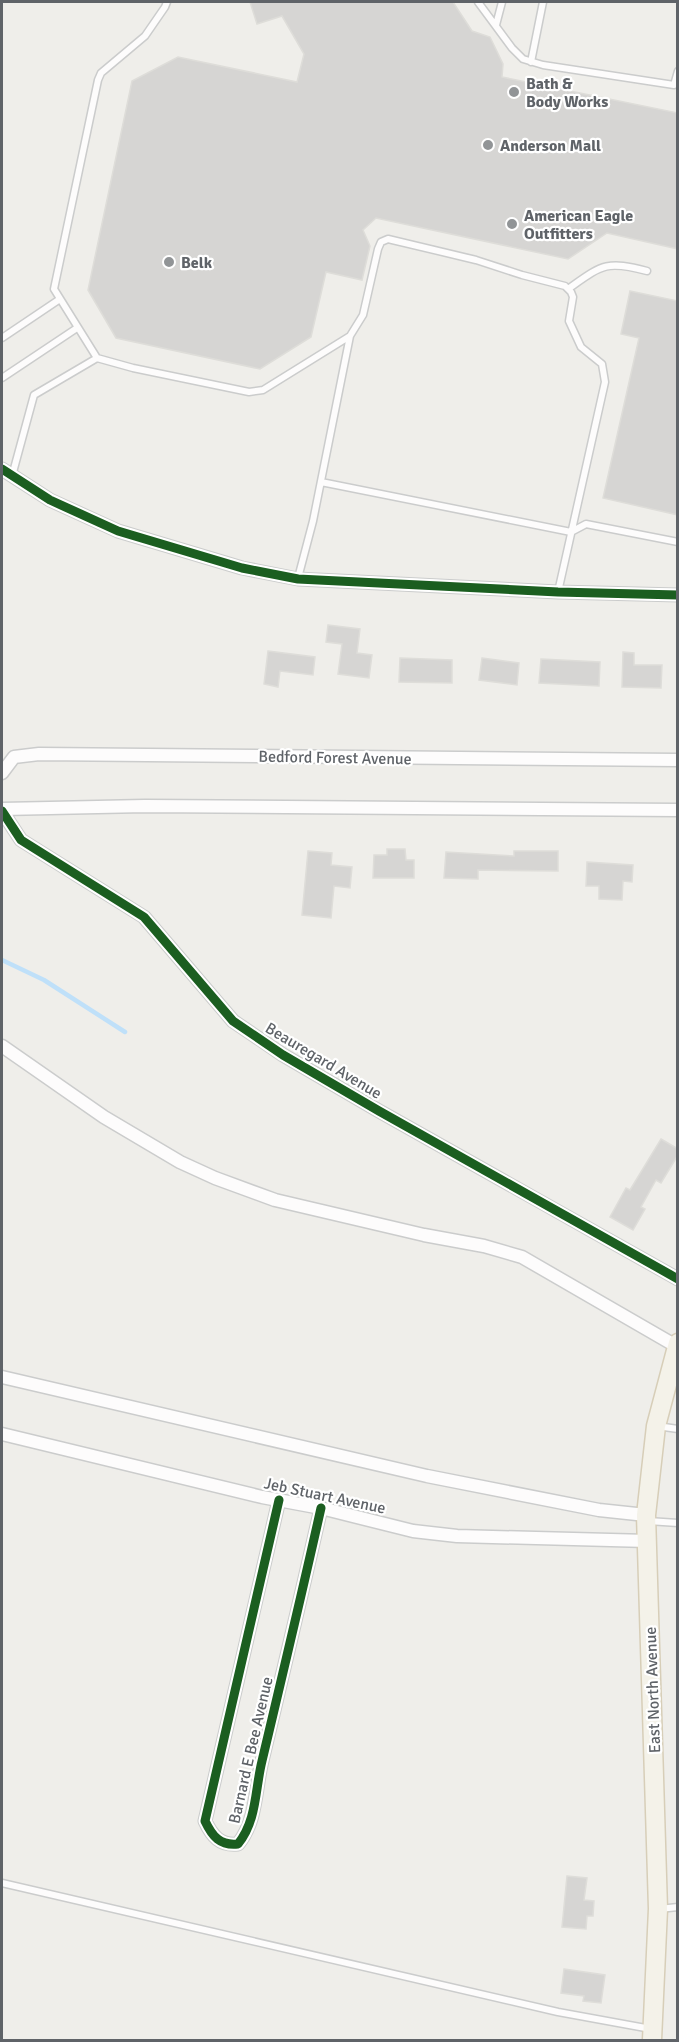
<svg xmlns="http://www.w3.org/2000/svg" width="679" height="2042" font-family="Signika,sans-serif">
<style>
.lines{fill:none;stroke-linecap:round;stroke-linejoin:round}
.stream{stroke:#bfe0f9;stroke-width:4.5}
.building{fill:#d6d5d3;stroke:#deddd9;stroke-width:1.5}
.service-casing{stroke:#cbcccc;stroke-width:9}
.minor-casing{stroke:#cbcccc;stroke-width:15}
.primary-casing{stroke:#d7ceb8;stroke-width:21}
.service{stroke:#fdfcfc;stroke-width:6}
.minor{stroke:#fdfcfc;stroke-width:12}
.primary{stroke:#f4f2e9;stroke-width:18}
.cycleway-casing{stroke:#fff;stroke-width:13}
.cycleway{stroke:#1b5e20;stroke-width:9}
.poi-dot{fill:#919496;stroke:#fff;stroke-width:2}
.labels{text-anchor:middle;stroke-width:4.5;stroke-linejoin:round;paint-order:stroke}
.poi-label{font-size:16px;font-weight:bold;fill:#5f6368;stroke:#fff;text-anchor:start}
.street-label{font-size:16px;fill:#5f6368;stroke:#fff}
</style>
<rect width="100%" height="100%" fill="#efeeea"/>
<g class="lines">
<path class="stream" d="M2 960 44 980 125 1032"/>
</g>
<path class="building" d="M250 2H453L472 31 490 37 503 64 502 77 678 113V249L607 233 568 259 376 218 363 230 370 246 362 280 326 272 311 337 260 369 116 338 88 290 132 81 178 57 297 82 304 54 282 16 257 24Z
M630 291 678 301V515L603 498 639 338 621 334Z
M328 625 360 629 357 653 372 655 369 678 338 674 342 644 326 642Z
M268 651 315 657 313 675 280 671 278 687 264 684Z
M623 652 634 653V665H662L661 688 622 687Z
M400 658 452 660V683L399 682Z
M482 658 519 663 517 685 479 680Z
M541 659 600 662 599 686 539 683Z
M387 849H405L406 860H414V878H373L374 855H387Z
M308 851 332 853 331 865 352 867 350 888 334 886 331 918 302 915Z
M514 851H558V871L478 870V879L444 878 446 852 514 856Z
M587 862 633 865 632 882 623 881 622 900 599 899V886H586Z
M661 1139 678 1149V1155L661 1183 656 1180 641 1207 645 1209 633 1230 610 1217 626 1188 630 1190Z
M567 1876 587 1878 584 1900 594 1901 593 1916H587L586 1929 562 1927Z
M564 1969 605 1975 601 2003 583 2001 584 1996 561 1993Z"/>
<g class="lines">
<g class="service-casing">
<path id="service" d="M167 2 165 7 145 36 101 73 98 80 54 289 97 358 133 368 249 392 263 390 350 336
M478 2 512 48 523 59 543 65 674 85 678 71
M496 25 502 2
M531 62 543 2
M568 289C602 265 606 260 647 271
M2 338 60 299
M2 378 77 328
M12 476 34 395 97 358
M321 482 571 532 586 524 678 542
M298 578 313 521 350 336 363 315 378 249 381 242 388 239 476 260 522 275 565 286 571 292 573 297 569 321 581 347 602 364 605 382 558 592
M657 1426 678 1429
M648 1521 678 1523
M2 1883 558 2012 651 2029
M659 1909 678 1907"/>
</g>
<g class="minor-casing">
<path id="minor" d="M2 469 50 500 118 531 242 568 298 579 558 592 678 595
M2 773 14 757 39 754 678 760
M2 809 145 806 678 810
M2 811 21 840 144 917 233 1021 283 1055 379 1111 678 1279
M2 1046 104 1117 180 1162 215 1178 275 1200 424 1235 484 1246 522 1257 676 1346
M2 1377 427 1476 599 1510 646 1515
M2 1434 262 1497 321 1508 413 1531 457 1536 648 1541
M279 1500 205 1821C212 1836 220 1846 238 1844 257 1821 255 1789 262 1761 282 1677 302 1593 321 1508"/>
</g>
<g class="primary-casing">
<path id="primary" d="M652 2040 658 1909 646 1515 656 1426 678 1343"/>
</g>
<use href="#service" class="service"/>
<use href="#minor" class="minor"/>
<use href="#primary" class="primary"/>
<g class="cycleway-casing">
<path id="cycleway" d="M2 469 50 500 118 531 242 568 298 579 558 592 678 595
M2 811 21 840 144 917 233 1021 283 1055 379 1111 678 1279
M279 1500 205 1821C212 1836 220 1846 238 1844 257 1821 255 1789 262 1761 282 1677 302 1593 321 1508"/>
</g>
<use href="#cycleway" class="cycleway"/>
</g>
<g class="poi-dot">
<circle cx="514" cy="92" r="6"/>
<circle cx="488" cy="145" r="6"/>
<circle cx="512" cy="224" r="6"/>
<circle cx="169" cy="262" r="6"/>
</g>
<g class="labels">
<g class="poi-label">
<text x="526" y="89">Bath &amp;<tspan x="526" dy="18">Body Works</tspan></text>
<text x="500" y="151">Anderson Mall</text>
<text x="524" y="221">American Eagle<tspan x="524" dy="18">Outfitters</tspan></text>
<text x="181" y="268">Belk</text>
</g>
<g class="street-label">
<text transform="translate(335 757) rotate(1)" y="6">Bedford Forest Avenue</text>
<text transform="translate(324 1060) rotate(31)" y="6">Beauregard Avenue</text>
<text transform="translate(325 1495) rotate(12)" y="6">Jeb Stuart Avenue</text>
<text transform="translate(652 1690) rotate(-92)" y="6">East North Avenue</text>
<text transform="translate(250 1750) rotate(-77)" y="6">Barnard E Bee Avenue</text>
</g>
</g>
<rect width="679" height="2042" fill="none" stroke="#5f6368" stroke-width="6"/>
</svg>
